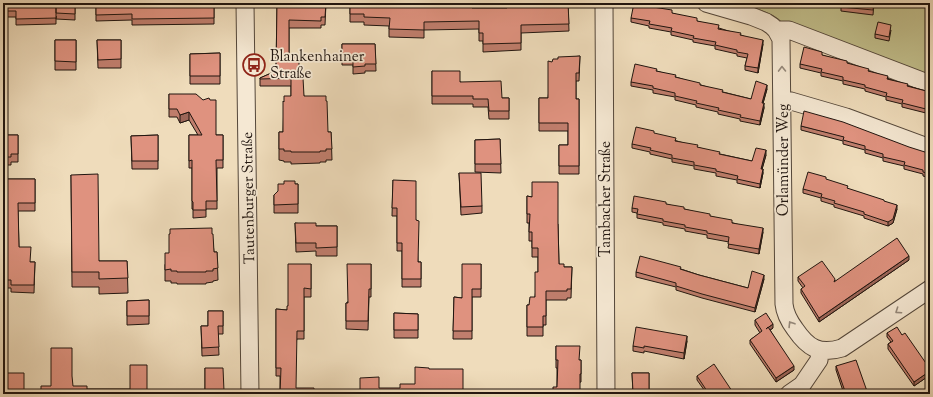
<svg xmlns="http://www.w3.org/2000/svg" width="933" height="397" font-family="'Sorts Mill Goudy',serif">
<style>
.green{fill:#c1be8b;stroke:#706a4d}
.lines{fill:none;stroke-linecap:round;stroke-linejoin:round}
.minor-casing{stroke:#54473a;stroke-width:19}
.minor{stroke:#f5e8d3;stroke-width:17}
.wall{fill:#c07e6d;stroke:#20150f}
.shaded-wall{fill:#9c6659;stroke:#20150f}
.building{fill:#df927f;stroke:#20150f}
.oneway{stroke:#95897b}
.labels{text-anchor:middle;stroke-width:3.5;stroke-linejoin:round;paint-order:stroke}
.poi-label{font-size:15px;fill:#20150f;stroke:#f5e8d3;text-anchor:start}
.street-label{font-size:15px;fill:#20150f;stroke:#f5e8d3}
</style>
<rect width="100%" height="100%" fill="#efdcbb"/>
<filter id="stains"><feTurbulence type="fractalNoise" baseFrequency=".005" numOctaves="4"/><feColorMatrix values="0 0 0 0 .2 0 0 0 0 .09 0 0 0 0 .02 0 0 0 .5 -.17"/></filter>
<radialGradient id="worn" r=".72"><stop offset=".6" stop-color="#630" stop-opacity="0"/><stop offset="1" stop-color="#630" stop-opacity=".3"/></radialGradient>
<path class="green" d="M736 3H930V87L784 24C771 11 753 8 736 3Z"/>
<g class="lines">
<g class="minor-casing">
<path id="minor" d="M245 3 250 394
M604 3 606 394
M706 3 751 16 766 22 772 26 776 30 781 39 784 304C785 314 789 321 795 329 808 348 819 355 842 348L930 289
M776 30H789L930 84
M782 100 791 101 846 117 930 148
M789 394 802 385 819 360 820 350"/>
</g>
<use href="#minor" class="minor"/>
</g>
<path class="wall" d="M3 3 35 6H56L75 3V20L56 19V16V24L16 25V17H3Z
M96 3H214V24L132 25V20L96 21Z
M277 3H326L325 25H321V28H289V57L299 78 304 96 328 132H331L332 160H326V162H320V163L291 164V162H284V161L279 160V132H283L284 102 291 96V86H260V78L276 71Z
M350 3 472 8H507L568 3 569 31 521 33V50L483 52V41H479V29L424 30V38L389 37V26L364 25V22H350Z
M874 3 873 15 841 11V7Z
M653 7 741 35 763 44 758 73 745 70V66L747 58 737 56V54L715 49V46L693 42V40L671 35V32L649 28V26L631 22V18Z
M891 30 889 41 875 38V34Z
M55 40H76V70H55Z
M97 40H121V68H98Z
M342 44H375L376 71H365V73L353 74V65H342Z
M220 53V84H190V54Z
M822 55 847 63 908 86 930 92V116V114L902 107V104L886 100V97L865 91V89L843 84V81L821 76V73L800 68V64Z
M580 56 579 81H576V99H579V174H559V145H568V131H539V98H548L552 62 558 59Z
M432 71 502 98H509V119H489L488 107H473V104H432Z
M657 71 723 92 751 99 767 89 763 103 764 108 760 125 740 121V119L718 114V112L696 107V105L675 100V97L653 93V90L631 86V82Z
M169 94 216 135H223V168H217V209H206V217L193 218V209H192V168H189V135H198L189 120 180 123 177 117H169Z
M801 126 930 156V178L923 176V174L904 169V166L883 161V158L865 153V150L843 144V141L801 130Z
M654 134 720 154 752 161 766 155 762 169 763 173 760 188 737 183V180L716 176V173L694 169V166L672 162V159L650 154V152L632 148V144Z
M3 135H18V162H11V165H3Z
M158 135V169H132L131 136Z
M500 139 501 173 475 172V140Z
M459 173 482 206V213L461 215Z
M71 175 99 261H127L128 293 99 294V287H72Z
M3 179H35V211H18L19 247 30 262H35L34 293 11 292V288H3Z
M393 180 416 220 418 262H421V287H402V251H397V216H392Z
M826 180 848 189 884 202 897 209 893 223 888 226 864 218V216L834 207V205L821 201V198L803 193V189Z
M295 184H298V213H274V195Z
M527 196 532 197 558 224 559 264 564 267H572L571 298H567V300H546V325H543V336H527V305H529L535 297 538 272V257H532V241H529V223H527Z
M666 204 710 216 763 232 759 254 728 248 729 242 707 238V235L685 231V229L663 225V223L637 218V213L632 212V208Z
M295 223 316 226H337V256H316V251L296 252Z
M212 234 214 252H217L218 280 213 281V282L206 283V284H177V283H171V281H165V265L169 253Z
M909 260 819 322 801 293V289L803 288 798 281V277L835 281Z
M311 264V297H304V339H297L280 394V376H276V309L287 310 288 306Z
M371 264V297H369L368 330 346 329V303H347Z
M481 264V297H472V339H453L454 297 462 298Z
M681 269 699 275 748 288 764 279 755 312 702 298 676 290V287L636 277V272Z
M149 300V324L127 325V301Z
M208 311H223V334H218L219 355 202 356 201 326H208Z
M394 313 418 314V338H394Z
M755 320 773 328 770 330 794 370 776 382 750 344V340L760 333 755 325Z
M887 333 902 335 930 369V375L914 386 888 349V344L891 342 887 337Z
M687 341 684 359 644 351V353L633 351V346Z
M556 346 579 360H581V382L557 387V368H556Z
M836 366 868 394H844L836 370Z
M205 368 224 391V394H205Z
M632 373H649V394H633Z
M697 376 734 394H707L697 380Z"/>
<path class="shaded-wall" d="M763 40V44L758 73V68Z
M767 85V89L762 107V103Z
M764 103V108L760 125V121Z
M189 112V120L180 123V115Z
M766 150V155L761 173V169Z
M763 169V173L760 188V184Z
M897 205V209L893 223 888 226V222Z
M763 228V232L759 254V249Z
M909 256V260L819 322V318Z
M764 275V279L755 312V308Z
M773 324V328L766 333V329Z
M687 336V341L684 359V353Z
M794 366V370L776 382V378Z
M930 371V375L914 386V382Z"/>
<path class="building" d="M3 3H35V6H56V3H75V14L56 13V8V18L16 19V11H3Z
M96 3H214V18L132 19V14L96 15Z
M277 3H326L325 17H321V21L289 20V57H299V78L260 79V78L276 71Z
M350 3H472V8H507V4L568 3 569 24 521 25V43L483 44V33H479V21L424 22V30L389 29 390 18 364 17V14H350Z
M634 3H648L653 4V7L672 10V13L697 18V21L719 25 718 29 741 33 740 35 763 40 758 68 745 66 748 54 737 52V50L715 45 716 42 693 38 694 36 671 31 672 28 649 24 650 21 631 18Z
M842 3H874L873 10 841 7Z
M878 22 891 25 889 37 875 34Z
M55 40H76V62L55 61Z
M97 40H121V59L98 60Z
M342 44H375L376 64H365V66L353 67V58H342Z
M804 47 822 52V55L847 61V63L869 69 868 71 888 76 887 79 908 84 907 86 930 92V110L902 103 903 100 886 96 887 93 865 87V85L843 80V77L821 72 822 69 800 64Z
M220 53V76H190V54Z
M580 56 579 73H576V99H579V166H559V145H568V123H539V98H548V61L552 62 553 59H558V57Z
M635 64 657 69 656 71 676 75 675 77 700 83V85L723 90 722 92 751 99 756 81 767 85 762 103H764L760 121 740 117 741 115 718 110 719 108 696 103 697 101 675 96V93L653 88V86L631 82Z
M432 71H460V82L501 81 502 98H509V111H489L488 99H473V96H432Z
M291 78H303L304 96H326V101H327L328 132H331L332 149H326V151H320V152H291V151H284V149H279V132H283V101L284 102V96H291Z
M169 94H196L203 100 209 98 210 100H216V135H223V160H216L217 201H206V210H193V202L192 201V160L189 161V135H202L189 112 180 115 177 109H169Z
M804 111 843 122 909 147 928 153 927 155 930 156V174L923 172V170L904 165 905 162 883 157V154L865 149V146L843 140 844 137 801 126Z
M636 127 654 131V133L676 138 675 141 698 145 697 147 720 152 719 154 752 161 756 148 766 150 761 169H763L760 184 737 179 738 176 716 171V169L694 165V162L672 158V155L650 150 651 148 632 144Z
M3 135H18V154H11V157H3Z
M158 135V161H132L131 136Z
M500 139 501 164H475V140Z
M808 172 826 177V179L848 186 847 188 884 200V201L897 205 893 219 888 222 864 214V212L834 203 835 201 821 197 822 194 803 189Z
M459 173H481L482 206 461 207Z
M98 174 99 261H127L128 278 99 279V272H72L71 175Z
M3 179H35V203H18L19 247H31L30 262H35L34 285H11V280H3Z
M393 180 416 181V220L419 221 418 262H421V279H402V243H397V208H392Z
M284 181H295V184H298V204L274 205V195L278 191V184H284Z
M532 182H558V223L559 264H564V267H572L571 289H567V291H546V316H543V327H527V305H529L530 297H535V272H538V248H532V232H529L530 214H527V196L532 197Z
M634 196 666 202V204L684 207V209L710 214V216L732 220V223L763 228 759 249 728 244 729 237 707 233V231L685 227V225L663 221V219L637 214 638 209 632 208Z
M295 223H316V226H337V247L316 248V243H296Z
M212 228V234H213L214 252H217L218 268 213 269V271H206V272H177V271H171V269L165 270V253H169V234H170V229Z
M897 238 909 256 819 318 801 289 805 286 798 277 822 261 835 279 834 282Z
M640 256 681 267 680 269 699 275 748 288 752 271 764 275 755 308 702 294 676 286V283L636 272Z
M288 264H311V289L304 288V331H297L296 388H314V394H280L281 368H276V309L287 310V306H288Z
M347 264H371V289H369L368 321H346V303H348Z
M462 264H481V289H472V331H453L454 297 462 298Z
M149 300V316H127V301Z
M208 311H223V326H218L219 347 202 348 201 326H208Z
M394 313 418 314V330H394Z
M766 313 773 324 766 329 768 327 794 366 776 378 750 340 762 331 755 320Z
M636 327 687 336 684 353 644 346V348L633 346Z
M897 327 902 335 905 333 930 369V371L914 382 888 344 893 341 887 333Z
M556 346H580L579 360H581V374H580V394H553V387H557L558 360H556Z
M51 348H72V376L73 386H87V389H130V365H147V394H41V386H51Z
M856 360 868 394H846L836 366Z
M714 364 734 394H709L697 376Z
M415 367 429 368V369H463V394H360V378L379 377V388H400V384H415Z
M205 368H223L224 391H205Z
M4 373H24V394H3V381H4Z
M632 373H649V392H633Z
M656 391 658 394H652Z
M168 392H185V394H168Z"/>
<defs><path id="oneway-chevron" d="M-2-3.5L2.5 0L-2 3.5" fill="none" stroke-width="1.6" stroke-linecap="round" stroke-linejoin="round"/></defs>
<g class="oneway">
<use href="#oneway-chevron" transform="translate(782 69) rotate(-91)"/>
<use href="#oneway-chevron" transform="translate(898 311) rotate(146)"/>
<use href="#oneway-chevron" transform="translate(791 324) rotate(-122)"/>
</g>
<defs>
<g id="bus-ring" transform="scale(1.15)"><circle r="9.5" fill="#f5e8d3" stroke="#8f2418" stroke-width="1.5"/><path d="M-5-6H5V4H4V6H2V4H-2V6H-4V4H-5ZM-3.5-4V0h7V-4ZM-3.5 1.2v1.5H-2V1.2ZM2 1.2v1.5H3.5V1.2Z" fill="#8f2418"/></g>
</defs>
<g fill-rule="evenodd">
<use href="#bus-ring" x="254" y="65"/>
</g>
<g class="labels">
<g class="poi-label">
<text x="270" y="61">Blankenhainer<tspan x="270" dy="17">Straße</tspan></text>
</g>
<g class="street-label">
<text transform="translate(783 160) rotate(-90)" y="5">Orlamünder Weg</text>
<text transform="translate(248 198) rotate(-91)" y="5">Tautenburger Straße</text>
<text transform="translate(605 199) rotate(-90)" y="5">Tambacher Straße</text>
</g>
</g>
<rect width="933" height="397" fill="none" stroke="#efdcbb" stroke-width="16"/>
<rect x="4" y="4" width="925" height="389" fill="none" stroke="#20150f" stroke-width="2"/>
<rect x="8" y="8" width="917" height="381" fill="none" stroke="#20150f"/>
<rect width="100%" height="100%" filter="url(#stains)"/>
<rect width="100%" height="100%" fill="url(#worn)"/>
</svg>
